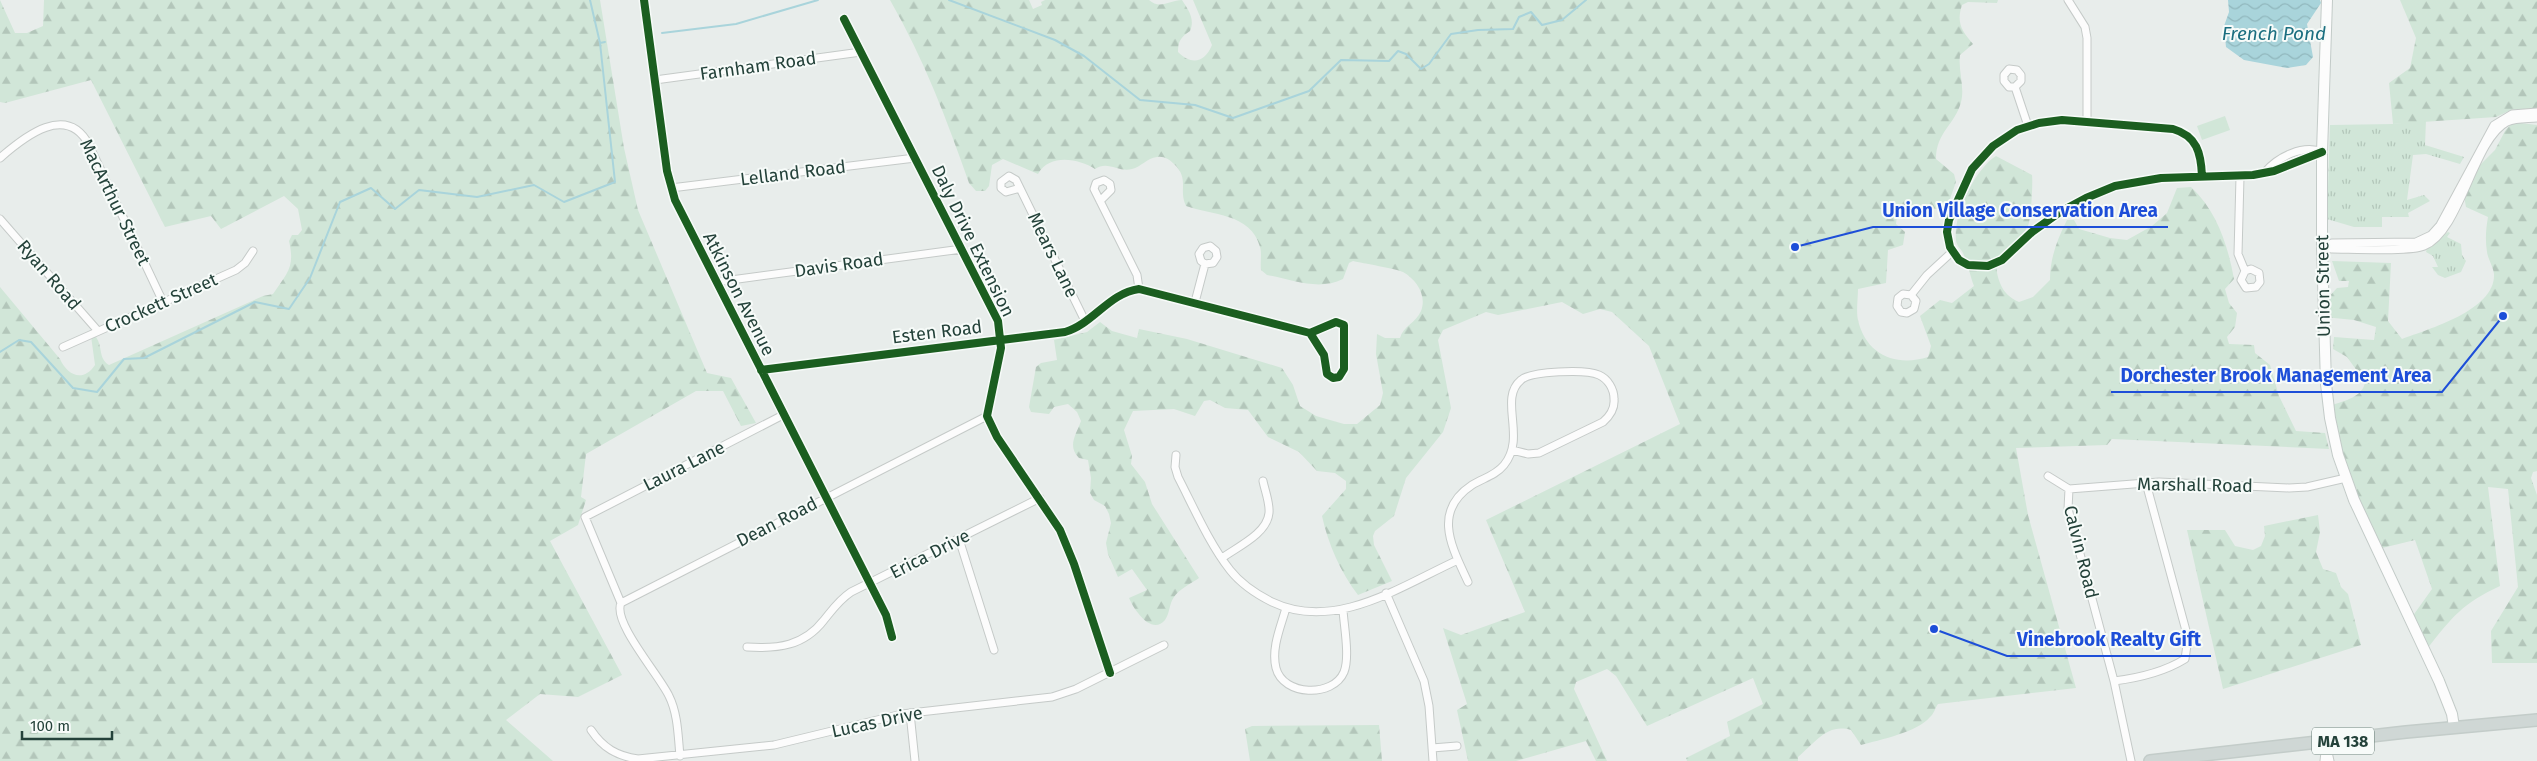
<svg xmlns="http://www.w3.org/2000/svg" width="2537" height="761" font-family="'Fira Sans',sans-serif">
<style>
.grass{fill:url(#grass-tufts)}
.forest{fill:url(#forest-firs)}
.garden{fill:#d1e6d8}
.water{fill:url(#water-waves)}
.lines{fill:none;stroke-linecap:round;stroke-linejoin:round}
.stream{stroke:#a9d4db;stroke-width:2}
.minor-casing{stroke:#c5cac8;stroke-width:9}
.secondary-casing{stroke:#c3cbc8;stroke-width:12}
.primary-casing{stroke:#c3ccc9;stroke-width:14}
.minor{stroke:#fcfcfc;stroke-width:7}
.secondary{stroke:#fcfcfc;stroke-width:10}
.primary{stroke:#cfd7d5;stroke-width:11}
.cycleway-casing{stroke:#f7fbf9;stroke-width:11}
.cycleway{stroke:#1b5e20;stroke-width:8}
.labels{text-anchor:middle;stroke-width:4;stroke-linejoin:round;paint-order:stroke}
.shield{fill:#f7fbf9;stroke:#637a73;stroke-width:1}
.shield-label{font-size:16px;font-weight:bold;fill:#24423a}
.street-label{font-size:18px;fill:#24423a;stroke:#f7fbf9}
.water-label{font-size:19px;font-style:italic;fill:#1c6f80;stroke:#f7fbf9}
.leader{fill:none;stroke:#1d4ed8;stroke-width:2}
.callout-dot{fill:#1d4ed8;stroke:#f7fbf9;stroke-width:2}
.callout-label{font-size:19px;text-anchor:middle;font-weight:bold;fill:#1d4ed8;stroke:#f7fbf9;stroke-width:4;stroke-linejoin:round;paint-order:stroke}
</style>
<defs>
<pattern id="grass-tufts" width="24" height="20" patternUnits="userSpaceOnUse" patternTransform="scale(1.25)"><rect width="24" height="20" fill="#d1e6d8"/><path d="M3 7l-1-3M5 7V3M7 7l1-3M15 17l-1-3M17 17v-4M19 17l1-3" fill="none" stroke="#b3c6ba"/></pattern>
<pattern id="forest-firs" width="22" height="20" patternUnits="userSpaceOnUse" patternTransform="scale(1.25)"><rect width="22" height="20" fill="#d1e6d8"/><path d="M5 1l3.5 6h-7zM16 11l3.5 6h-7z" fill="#b3c6ba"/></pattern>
<pattern id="water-waves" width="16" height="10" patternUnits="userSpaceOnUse" patternTransform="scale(1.25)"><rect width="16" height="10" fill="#a9d4db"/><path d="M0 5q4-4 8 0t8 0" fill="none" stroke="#91b7bd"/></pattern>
</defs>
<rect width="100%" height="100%" fill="#e8edeb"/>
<path class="grass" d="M2426 120 2425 145 2464 157 2460 164 2426 154 2413 155 2407 200 2424 195 2430 201 2408 213 2409 217H2382V227H2354L2327 219 2330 125 2393 124Z
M2448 232 2450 233 2447 237 2461 244 2462 255 2466 261 2461 272 2445 278 2438 275 2432 267H2438L2433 256 2426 252 2427 248Z"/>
<path class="forest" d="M0 0 15 33H27L43 26 44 0H600L624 148 638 210 707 373 731 378 756 423 741 426 723 391H696L586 454 581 497 586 500 578 525 550 541 622 675 578 697 540 694 506 720 553 761H0V287L60 359C67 375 83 383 95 365L91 336 96 337C103 347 98 358 109 365L263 296 273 294C288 272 295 267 289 241L292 235H298L302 230 298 209 284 196 221 229 211 216 165 227 91 80 5 103 0 102Z
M890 0H1029L1033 9 1042 5 1041 2 1045 0H1149C1160 10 1170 0 1182 0 1189 11 1195 19 1190 31 1181 37 1178 41 1178 52 1192 66 1205 62 1212 45L1193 0H1998L1997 3 1968 2 1962 5C1956 23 1962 31 1973 44L1960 55C1958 71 1965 87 1961 102 1955 125 1936 132 1936 159L1954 174 1956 182 1946 210C1927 208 1913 206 1897 216L1896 224 1905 232 1903 245 1888 250 1886 283 1858 289C1858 298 1856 311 1858 320 1866 355 1896 367 1928 357L1931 346 1920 316 1940 300 1952 303 1974 286C1970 276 1968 263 1963 253 1961 249 1956 245 1956 240 1953 215 1975 169 1996 156L2032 175C2033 183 2031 221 2028 226 2015 250 1987 250 2000 283 2004 293 2010 298 2019 302L2033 297 2050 280C2050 258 2057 240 2067 220H2074L2079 229 2110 238 2127 240 2152 226 2167 213 2177 188 2191 187C2217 211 2228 246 2234 279L2225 289 2229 303 2237 313 2235 327 2227 337 2229 344 2254 345 2255 353 2270 365 2279 396 2296 431 2325 433 2329 449 2112 439 2107 445 2016 448 2028 515 2076 688 1938 704C1935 708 1934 714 1930 717 1918 732 1879 740 1861 745L1851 730C1827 723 1815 743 1798 757V761H1687L1686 758 1730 736 1727 722 1763 704 1753 678 1647 726 1616 676 1607 669 1576 682 1574 689 1607 761H1596L1586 741 1516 761H1468L1457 710 1467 704 1443 628 1461 635 1525 612 1486 520 1680 424 1649 346 1612 312 1600 309 1583 314 1562 302 1498 315 1486 312 1443 330 1438 340 1451 408 1443 432 1406 478 1394 516 1375 531 1373 536 1374 545 1392 581 1358 595C1341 573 1328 544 1322 516L1346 489V481L1335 473 1317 471 1299 452 1268 437 1248 410 1225 408 1210 400 1204 401 1195 416 1174 409 1133 411 1124 430 1132 456 1131 464 1145 482 1152 504 1199 578C1192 583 1178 590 1174 597 1169 604 1170 613 1165 620 1152 636 1134 610 1129 598L1147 590 1132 569 1118 577 1108 554 1106 543 1111 523 1109 514 1105 506 1094 500 1090 493 1091 478 1088 460 1079 458C1067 446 1076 435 1081 421L1077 412 1068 404 1054 407 1049 414 1031 412 1029 407 1036 367 1041 363 1057 360 1054 340 1087 332 1100 322 1112 331 1137 338 1139 329 1187 339 1282 368 1293 385 1300 406 1316 416 1344 424H1357L1380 405 1383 393 1376 354 1377 334 1385 338H1400C1403 326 1416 323 1421 311 1427 296 1417 280 1403 272 1397 269 1362 263 1353 261L1349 263 1343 279C1319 291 1293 280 1267 275L1261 270C1260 263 1262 253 1260 247 1251 213 1211 215 1186 206 1178 190 1190 179 1174 164 1169 159 1164 156 1157 157 1147 158 1141 167 1132 169 1119 173 1108 160 1095 169 1079 159 1050 153 1038 174L1003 159 992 165 989 186 985 191H976L969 183C947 120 924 59 890 0Z
M2400 0H2537V108L2511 110 2496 117 2393 124 2389 83 2410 68 2416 38Z
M2513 122 2537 125V471L2533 472 2531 478 2537 495V663H2492L2491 631 2518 587 2508 489 2488 487 2500 586C2463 603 2452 617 2427 649L2412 617 2432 589 2415 540 2378 549 2353 503 2332 405C2344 401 2363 397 2365 382L2347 357 2333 349 2334 337 2374 340 2376 327 2354 320 2324 317 2325 301 2337 288 2348 287 2349 281H2339L2332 261 2391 263 2388 321 2402 339C2429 329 2496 310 2494 274 2493 266 2488 259 2487 252 2485 240 2486 228 2488 217L2466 207 2464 196 2479 166 2495 150 2505 131Z
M2318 515 2320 532 2316 552 2323 569 2336 573 2341 587 2348 594 2361 645 2223 689 2187 530H2225L2235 546 2253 550 2261 546 2265 536 2264 526Z
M1379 725 1382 761H1250L1245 729 1252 726Z"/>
<path class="garden" d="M2225 116 2230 130 2202 140 2197 126Z"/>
<path class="water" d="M2228 0H2320L2321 3 2307 24 2313 57 2306 65 2287 68 2244 60 2226 47 2224 26 2229 12Z"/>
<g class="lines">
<path class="stream" d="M590 0 600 43
M949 0 1055 40 1084 56 1140 100 1195 105 1233 118 1309 91 1341 60 1389 61 1398 51 1406 54 1421 69 1429 64 1451 34 1478 30 1513 29 1519 17 1531 12 1542 25 1562 20 1586 0
M662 33 736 24 818 0
M0 352 19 340 31 342 73 388 97 392 124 359 144 358 255 302 289 309 310 278 340 202 371 188 395 209 419 190 477 197 534 185 564 202 615 182 600 43 605 42"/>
<g class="minor-casing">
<path id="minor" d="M644 0 667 171 675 200 886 615 892 637
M2068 0 2085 27 2087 38V121
M844 19 998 321 1001 348 987 416 997 437 1060 530 1074 564 1110 673
M655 80 861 52
M2015 87 2021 81V75L2017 70 2009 69 2004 75V81L2009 87H2015L2028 126
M2537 112 2512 114 2494 125 2440 225 2431 235 2416 242 2332 243 2322 247 2332 249C2351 249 2410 252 2424 246 2461 231 2473 140 2507 122 2516 118 2527 119 2537 118
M0 158C25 136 67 103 89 145L163 302
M2265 172C2278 157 2303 144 2322 152
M2202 176C2201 153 2197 136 2173 129L2062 120 2039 123 2017 130 1993 146 1972 169 1949 220 1947 232 1950 247 1959 260 1968 265 1988 266 2002 260 2032 232 2060 212 2086 198 2115 186 2161 178 2253 175 2274 171 2322 152
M2240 177 2238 254 2245 271 2241 280 2246 288 2256 287 2260 282 2259 273 2251 269 2245 271
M671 188 915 158
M1020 188 1006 192 1001 188V182L1009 176 1016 180 1085 321
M1100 201 1111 190 1110 184 1104 180 1096 183 1094 189 1137 275 1139 289
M0 219 98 331
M716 282 962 249
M1911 295 1916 301 1914 309 1907 313 1901 312 1897 306 1898 298 1903 294 1911 295 1927 275 1952 252
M1195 302 1205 264 1201 261 1199 254 1203 248 1210 246 1216 251 1217 257 1213 263 1205 264
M63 347 236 270 245 263 253 251
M761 370 1065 332C1093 324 1109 293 1139 289L1310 333 1324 355 1327 374 1333 378 1339 377 1344 369V325L1336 322 1310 333
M1176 455 1175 467 1178 477C1194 508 1209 543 1230 570 1241 584 1256 594 1272 602 1335 632 1401 586 1458 560
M2048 476 2069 489 2159 482 2289 488 2307 487 2346 478
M2069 489 2068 509 2114 681 2131 761
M959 539 994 650
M1222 558C1237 547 1267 534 1269 513 1270 503 1265 491 1263 481
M1468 582C1453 549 1431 512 1472 485 1483 478 1495 476 1504 465 1527 437 1498 399 1521 380 1531 371 1586 369 1599 375 1608 379 1614 389 1614 399 1615 409 1610 416 1603 422L1539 453 1528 454 1512 450
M1386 593 1424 681 1429 706 1433 761
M621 603 987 416
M621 603 585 517 783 415
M621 603C612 622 660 676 669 696 678 714 678 736 680 756
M1286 608C1281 626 1271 648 1276 668 1283 696 1333 698 1344 672 1350 657 1344 626 1343 610
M747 647C778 649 804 646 824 620 833 609 839 600 851 592L1040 498
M2114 681C2138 678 2164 672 2185 659L2188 638 2146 483
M910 713 915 761
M591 730C603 748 617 756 638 759L774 745 902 714 1052 697 1076 689 1164 645
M2326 743 2330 761
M1432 748 1457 746
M2324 761 2326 743"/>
</g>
<g class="secondary-casing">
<path id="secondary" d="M2327 0 2322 152V247L2326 384 2330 418 2338 455 2354 500 2439 681 2452 714 2454 727"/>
</g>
<g class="primary-casing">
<path id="primary" d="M2150 761 2406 732 2537 720"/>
</g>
<use href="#minor" class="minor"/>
<use href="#secondary" class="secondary"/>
<use href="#primary" class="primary"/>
<g class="cycleway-casing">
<path id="cycleway" d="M644 0 667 171 675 200 886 615 892 637
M844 19 998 321 1001 348 987 416 997 437 1060 530 1074 564 1110 673
M2202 176C2201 153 2197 136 2173 129L2062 120 2039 123 2017 130 1993 146 1972 169 1949 220 1947 232 1950 247 1959 260 1968 265 1988 266 2002 260 2032 232 2060 212 2086 198 2115 186 2161 178 2253 175 2274 171 2322 152
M761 370 1065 332C1093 324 1109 293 1139 289L1310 333 1324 355 1327 374 1333 378 1339 377 1344 369V325L1336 322 1310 333"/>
</g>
<use href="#cycleway" class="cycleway"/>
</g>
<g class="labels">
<rect class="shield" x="2312" y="727.5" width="62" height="27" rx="4"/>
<g class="shield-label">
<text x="2343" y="747">MA 138</text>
</g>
<g class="street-label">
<text transform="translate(758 66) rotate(-8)" y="6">Farnham Road</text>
<text transform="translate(793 173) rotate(-7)" y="6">Lelland Road</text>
<text transform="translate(115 202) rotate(64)" y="6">MacArthur Street</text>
<text transform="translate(973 241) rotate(64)" y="6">Daly Drive Extension</text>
<text transform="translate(1053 255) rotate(64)" y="6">Mears Lane</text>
<text transform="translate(839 265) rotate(-8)" y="6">Davis Road</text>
<text transform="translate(49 275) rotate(49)" y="6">Ryan Road</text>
<text transform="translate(2323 286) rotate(-91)" y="6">Union Street</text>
<text transform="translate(739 294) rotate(63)" y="6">Atkinson Avenue</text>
<text transform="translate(161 303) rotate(-24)" y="6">Crockett Street</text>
<text transform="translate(937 332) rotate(-7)" y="6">Esten Road</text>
<text transform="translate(684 466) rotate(-27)" y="6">Laura Lane</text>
<text transform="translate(2195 485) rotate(1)" y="6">Marshall Road</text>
<text transform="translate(777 522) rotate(-27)" y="6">Dean Road</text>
<text transform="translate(2081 552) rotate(76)" y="6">Calvin Road</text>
<text transform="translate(930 554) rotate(-27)" y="6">Erica Drive</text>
<text transform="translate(877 722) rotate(-12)" y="6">Lucas Drive</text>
</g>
<g class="water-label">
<text x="2274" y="40">French Pond</text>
</g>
</g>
<path class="leader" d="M1795 247L1873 227H2168M2503 316L2442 392H2111M1934 629L2007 656H2211"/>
<g class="callout-dot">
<circle cx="1795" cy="247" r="5"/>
<circle cx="2503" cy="316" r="5"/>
<circle cx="1934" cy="629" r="5"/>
</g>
<g class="callout-label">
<text x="2020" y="217">Union Village Conservation Area</text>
<text x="2276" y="382">Dorchester Brook Management Area</text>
<text x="2109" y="646">Vinebrook Realty Gift</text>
</g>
<path d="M22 731v8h90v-8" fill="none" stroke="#24423a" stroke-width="2.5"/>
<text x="30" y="731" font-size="15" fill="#24423a" stroke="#f7fbf9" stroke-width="4" paint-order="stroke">100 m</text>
</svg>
